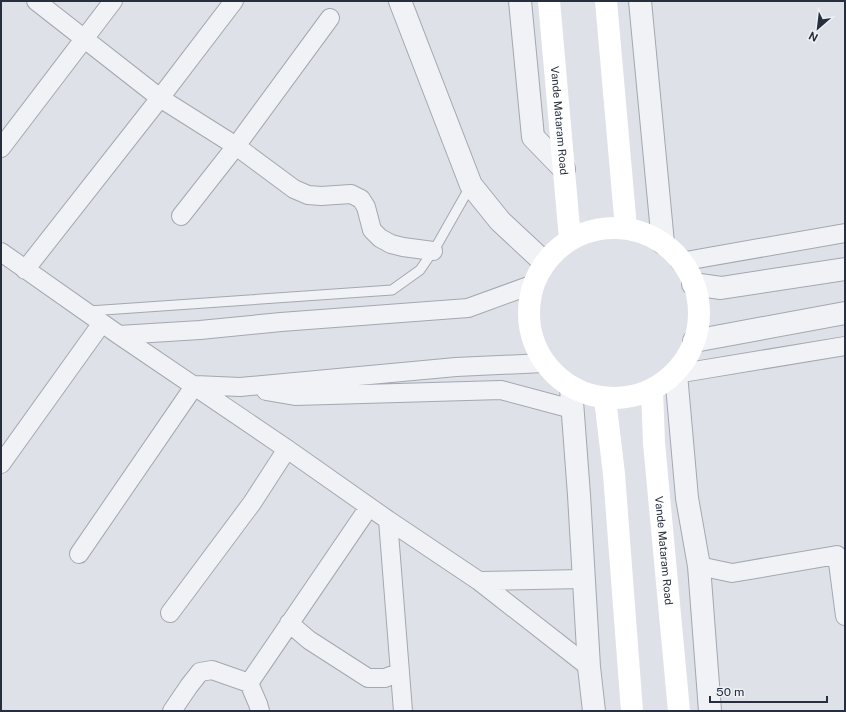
<svg xmlns="http://www.w3.org/2000/svg" width="846" height="712" font-family="'Public Sans',sans-serif">
<style>
.lines{fill:none;stroke-linecap:round;stroke-linejoin:round}
.service-casing{stroke:#a3a8b1;stroke-width:11}
.minor-casing{stroke:#a3a8b1;stroke-width:20}
.tertiary-casing{stroke:#a3a8b1;stroke-width:24}
.service{stroke:#f0f2f6;stroke-width:9}
.minor{stroke:#f0f2f6;stroke-width:18}
.tertiary{stroke:#f0f2f6;stroke-width:22}
.secondary{stroke:#fff;stroke-width:22}
.labels{text-anchor:middle;stroke-width:4;stroke-linejoin:round;paint-order:stroke}
.street-label{font-size:11px;fill:#272f3e;stroke:#edf0f5}
</style>
<rect width="100%" height="100%" fill="#dee1e7"/>
<g class="lines">
<g class="service-casing">
<path id="service" d="M89 311 392 290 420 270 437 245 471 185"/>
</g>
<g class="minor-casing">
<path id="minor" d="M36 1 160 98 236 146 294 189 308 195 321 196 351 194 361 199 366 207 372 230 380 238 391 244 403 247 433 251
M1 148 113 1
M181 216 236 146 330 18
M1 252 119 335 287 449 388 520 479 581 589 667
M680 262 845 233
M25 270 160 98 234 1
M119 335 200 330 281 322 468 308 534 284
M676 374 845 346
M195 385 240 387 456 367 544 363
M266 391 295 396 501 390 572 409
M1 464 102 323
M388 520 403 711
M79 554 195 385
M699 566 732 573 837 555 845 616
M479 581 583 579
M170 613 252 503 287 449
M289 623 309 640 368 678H385L400 672
M172 711 189 686 200 672 212 670 249 683
M260 711 258 704 249 683 369 507"/>
</g>
<g class="tertiary-casing">
<path id="tertiary" d="M400 1 471 185 500 221 544 262
M520 1 533 137 564 169
M640 1 663 243
M693 284 721 288 845 269
M694 341 845 313
M676 374 687 498 699 566 710 711
M571 388 579 495 589 667 594 711"/>
</g>
<use href="#service" class="service"/>
<use href="#minor" class="minor"/>
<use href="#tertiary" class="tertiary"/>
<g class="secondary">
<path id="s1" d="M549 1 570 239"/>
<path d="M606 1 626 228"/>
<circle cx="614" cy="313" r="85"/>
<path id="s2" d="M652 390 654 443 679 711"/>
<path d="M605 399 614 474 632 711"/>
</g>
</g>
<g class="labels">
<g class="street-label">
<text dy="4" stroke="none"><textPath href="#s1" startOffset="120">Vande Mataram Road</textPath></text>
<text dy="4" stroke="none"><textPath href="#s2" startOffset="161">Vande Mataram Road</textPath></text>
</g>
</g>
<rect width="846" height="712" fill="none" stroke="#272f3e" stroke-width="4"/>
<g transform="translate(818 28) rotate(208)" stroke="#edf0f5" stroke-width="3" paint-order="stroke">
<path d="M0-3L7 15L0 10L-7 15Z" fill="#272f3e"/>
<text y="-6" font-size="11" font-weight="bold" text-anchor="middle" fill="#272f3e">N</text>
</g>
<path d="M710 696v6h117v-6" fill="none" stroke="#272f3e" stroke-width="2"/>
<text x="716" y="696" font-size="12" fill="#272f3e" stroke="#edf0f5" stroke-width="3" paint-order="stroke">50 m</text>
</svg>
